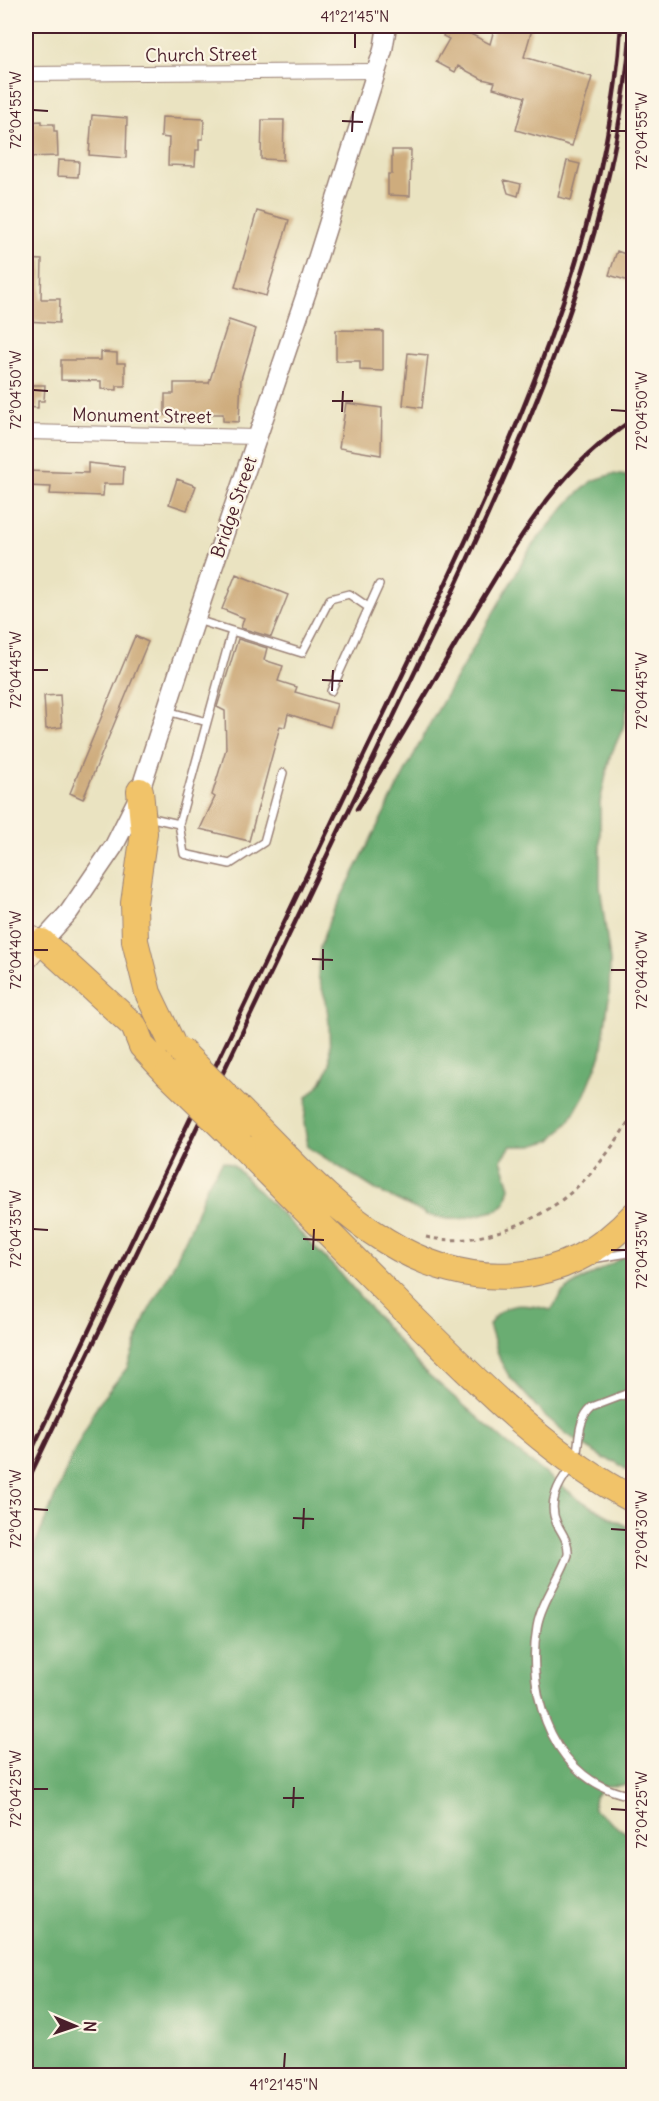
<svg xmlns="http://www.w3.org/2000/svg" width="659" height="2101" font-family="Delius,sans-serif">
<style>
.forest{fill:#6bad72;stroke:#5a664e;stroke-width:1.5}
.building{fill:#ceac7d}
.lines{fill:none;stroke-linecap:round;stroke-linejoin:round}
.service-casing{stroke:#9a8176;stroke-width:10}
.minor-casing{stroke:#9a8176;stroke-width:16}
.tertiary-casing{stroke:#9a8176;stroke-width:21}
.secondary-casing{stroke:#9a8176;stroke-width:22}
.motorway-casing{stroke:#9a8176;stroke-width:28}
.path{stroke:#9a8176;stroke-width:3;stroke-dasharray:4.5 4.5;stroke-linecap:butt}
.service{stroke:#fff;stroke-width:7}
.minor{stroke:#fff;stroke-width:14}
.tertiary{stroke:#fff;stroke-width:18}
.secondary{stroke:#f9e7c3;stroke-width:20}
.motorway{stroke:#f1c369;stroke-width:26}
.rail{stroke:#4a1f2b;stroke-width:4.5}
.motorway-bridge-casing{stroke:#9a8176;stroke-width:28;stroke-linecap:butt}
.motorway-bridge{stroke:#f1c369;stroke-width:26}
.ticks{fill:none;stroke:#4a1f2b;stroke-width:2}
.labels{text-anchor:middle;stroke-width:4.5;stroke-linejoin:round;paint-order:stroke}
.street-label{font-size:18px;fill:#4a1f2b;stroke:#fcf5e5}
.neatline{fill:none;stroke:#4a1f2b;stroke-width:2}
.ticks-label{font-size:15px;text-anchor:middle;fill:#4a1f2b}
</style>
<rect width="100%" height="100%" fill="#fcf5e5"/>
<filter id="ink" filterUnits="userSpaceOnUse"><feTurbulence type="fractalNoise" baseFrequency=".0167" numOctaves="2"/><feDisplacementMap in="SourceGraphic" scale="12" xChannelSelector="R" yChannelSelector="G"/><feConvolveMatrix kernelMatrix="1 2 1 2 8 2 1 2 1" color-interpolation-filters="sRGB"/></filter>
<filter id="wash" filterUnits="userSpaceOnUse"><feTurbulence type="fractalNoise" baseFrequency=".008" numOctaves="4" result="noise"/><feDisplacementMap in="SourceGraphic" scale="24" xChannelSelector="R" yChannelSelector="G"/><feGaussianBlur stdDeviation="1.35" result="paint"/><feColorMatrix in="noise" values="0 0 0 0 0 0 0 0 0 0 0 0 0 0 0 0 0 1.4 0 .05"/><feComposite in="paint" operator="in"/></filter>
<g filter="url(#wash)">
<rect width="100%" height="100%" fill="#eae3c1"/>
<path class="forest" d="M613 474 627 476 633 484V555L628 573 633 680 623 728 610 757 600 802V886L610 961 609 998 601 1054 585 1094 570 1120 552 1140 532 1146H511L501 1160 510 1187 506 1202 498 1210 461 1219H447L428 1215 376 1190 308 1147 304 1123 307 1097 321 1083 330 1065 329 1023 326 1001 318 976 320 947 329 921 428 727 531 547 570 501 592 481Z
M223 1161 233 1165 338 1271 422 1369 515 1450 580 1500 633 1530V1785L603 1786 595 1797 593 1809 620 1829 633 1837V2075L26 2076V1567L70 1460 98 1404 127 1368 145 1317 171 1270 192 1225 207 1185Z
M633 1249V1475L616 1462 603 1458 568 1435 542 1413 509 1376 500 1360 489 1325C505 1299 525 1304 551 1310 556 1304 558 1296 564 1291 586 1275 613 1266 633 1249Z"/>
<g id="blocks">
<path class="building" d="M448 26H455L490 44 495 26H533L524 57 592 77 572 146 516 130 525 97 493 88 495 82 482 79 458 66 455 72 436 62 449 39 443 36Z
M92 115 127 118 126 158 89 155Z
M162 117 204 119 203 139H199V150H196L195 166 168 165 169 138 161 137Z
M262 120H284L283 160 261 159Z
M42 121V124H54V131H57L58 156 26 157V122Z
M392 150H411L410 196 388 195V174H392Z
M58 160 79 161 78 177 57 176Z
M567 161 580 164 571 200 558 197Z
M504 180 521 184 518 196 508 193Z
M257 211 289 220 266 296 235 287Z
M617 251 633 257V267L629 281 609 275Z
M26 259 42 260 41 299H60L59 323 26 321Z
M229 320 256 329 241 379 239 422 223 421V414H194V420H173V415H165V394H174V383H209Z
M336 330 383 331V371L360 370V361H336Z
M101 352 117 353V363H125V386H117V390L101 389V381L61 380V360H101Z
M408 353 428 355 422 408 403 405Z
M26 385H45L44 401H38V408L26 407Z
M346 403 382 408 381 455 339 448Z
M88 463 124 467 123 484H104L103 496 50 494 51 487 26 486V471L88 473Z
M177 479 196 486 187 510 169 504Z
M236 574 288 595 271 637 241 628 244 618 222 609Z
M135 636 148 642 83 799 70 793Z
M238 639 267 648 264 660 283 666 278 681 297 687 295 692 337 704 330 727 288 714 285 727 280 726 249 841 200 829 215 797 212 795 226 749 225 711 217 707Z
M60 695 62 727 46 729 44 696Z"/>
</g>
</g>
<g filter="url(#ink)">
<use href="#blocks" fill-opacity="0" stroke="#9a8176" stroke-width="1.5"/>
<g class="lines">
<g class="service-casing">
<path id="service" d="M197 620 232 631
M331 691 379 585
M167 711 207 722
M148 817 179 824 184 854 230 864 264 842 283 773
M179 824 232 631 302 653 330 599 349 594 368 607
M598 1258 634 1252
M576 1457C580 1440 577 1420 592 1407L634 1391
M571 1467C558 1484 547 1503 557 1524 563 1535 569 1542 568 1555 560 1578 541 1603 537 1627 525 1697 555 1785 634 1796"/>
</g>
<g class="minor-casing">
<path id="minor" d="M26 74 376 71
M26 432 258 437"/>
</g>
<g class="tertiary-casing">
<path id="tertiary" d="M42 942 69 912 114 846 137 800 202 600 308 288 383 50 387 26"/>
</g>
<g class="secondary-casing">
<path id="secondary" d="M26 933 42 942 26 961"/>
</g>
<g class="motorway-casing">
<path id="motorway" d="M140 791 144 833 134 903 135 941 148 993 171 1041
M42 942 134 1026 142 1046 168 1074
M253 1123C295 1165 335 1210 386 1241 468 1292 566 1290 634 1215
M242 1146C300 1204 358 1262 416 1321 483 1387 549 1456 634 1500"/>
</g>
<path class="path" d="M426 1237C447 1242 469 1240 490 1234 559 1216 599 1173 634 1112"/>
<use href="#service" class="service"/>
<use href="#minor" class="minor"/>
<use href="#tertiary" class="tertiary"/>
<use href="#secondary" class="secondary"/>
<use href="#motorway" class="motorway"/>
<path class="rail" d="M357 809C397 745 435 678 474 613 520 537 557 469 634 419
M26 1462C134 1236 243 1009 351 782 392 697 433 612 472 527 544 368 610 201 621 26
M26 1484 435 630C525 435 616 243 631 26"/>
<g class="motorway-bridge-casing">
<path id="motorway-bridge" d="M180 1050 253 1123
M168 1074 242 1146"/>
</g>
<use href="#motorway-bridge" class="motorway-bridge"/>
</g>
</g>
<path class="ticks" d="M355 48V33M33 110 48 111M342 121 363 122M611 131H626M352 132 353 111M33 390 48 391M332 401H353M611 410 626 411M342 412 343 391M33 670H48M322 680 343 681M611 690 626 691M332 691 333 670M33 950H48M312 959 333 960M323 970V949M611 970H626M33 1229 48 1230M303 1239 324 1240M313 1250 314 1229M611 1250H626M33 1509 48 1510M293 1518 314 1519M303 1529 304 1508M611 1529 626 1530M33 1789H48M283 1798H304M293 1808 294 1787M611 1809 626 1810M284 2068 285 2053"/>
<g class="labels">
<g class="street-label">
<text transform="translate(201 55) rotate(-1)" y="6">Church Street</text>
<text transform="translate(142 416) rotate(1)" y="6">Monument Street</text>
<text transform="translate(234 507) rotate(-71)" y="6">Bridge Street</text>
</g>
</g>
<rect width="659" height="2101" fill="none" stroke="#fcf5e5" stroke-width="66"/>
<g transform="translate(75 2026) rotate(92)" stroke="#fcf5e5" stroke-width="4.5" paint-order="stroke">
<path d="M0-4.5L10 22L0 15L-10 22Z" fill="#4a1f2b"/>
<text y="-9" font-size="16" font-weight="bold" text-anchor="middle" fill="#4a1f2b">N</text>
</g>
<rect x="33" y="33" width="593" height="2035" class="neatline"/>
<g class="ticks-label">
<text x="355" y="22">41°21'45"N</text>
<text transform="translate(16 110) rotate(-90)" y="5">72°04'55"W</text>
<text transform="translate(642 131) rotate(-90)" y="5">72°04'55"W</text>
<text transform="translate(16 390) rotate(-90)" y="5">72°04'50"W</text>
<text transform="translate(642 411) rotate(-90)" y="5">72°04'50"W</text>
<text transform="translate(16 670) rotate(-90)" y="5">72°04'45"W</text>
<text transform="translate(642 691) rotate(-90)" y="5">72°04'45"W</text>
<text transform="translate(16 950) rotate(-90)" y="5">72°04'40"W</text>
<text transform="translate(642 970) rotate(-90)" y="5">72°04'40"W</text>
<text transform="translate(16 1229) rotate(-90)" y="5">72°04'35"W</text>
<text transform="translate(642 1250) rotate(-90)" y="5">72°04'35"W</text>
<text transform="translate(16 1509) rotate(-90)" y="5">72°04'30"W</text>
<text transform="translate(642 1530) rotate(-90)" y="5">72°04'30"W</text>
<text transform="translate(16 1789) rotate(-90)" y="5">72°04'25"W</text>
<text transform="translate(642 1810) rotate(-90)" y="5">72°04'25"W</text>
<text x="284" y="2090">41°21'45"N</text>
</g>
</svg>
